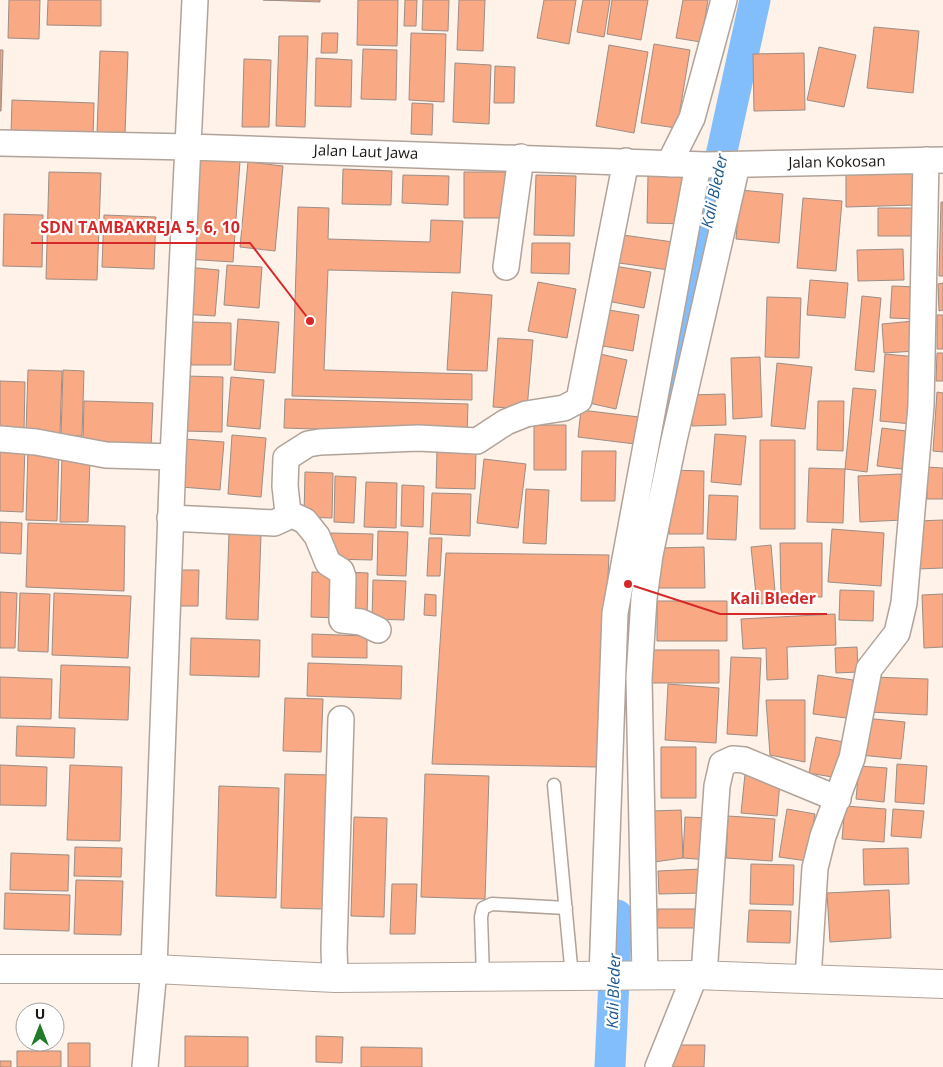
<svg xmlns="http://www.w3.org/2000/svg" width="943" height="1067" font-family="'Open Sans',sans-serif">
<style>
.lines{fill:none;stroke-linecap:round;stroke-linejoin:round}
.canal{stroke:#83befc;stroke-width:31}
.building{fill:#f9a984;stroke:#9d8d86}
.lane-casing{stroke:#b1a399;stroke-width:15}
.street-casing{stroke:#b1a399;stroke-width:28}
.secondary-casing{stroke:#b1a399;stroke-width:30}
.lane{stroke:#fff;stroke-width:12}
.street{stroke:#fff;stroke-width:25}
.secondary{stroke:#fff;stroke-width:28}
.labels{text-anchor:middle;stroke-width:4.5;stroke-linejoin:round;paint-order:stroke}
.street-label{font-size:15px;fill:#1a1511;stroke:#fff}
.water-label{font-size:16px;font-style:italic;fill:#18558d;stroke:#fff}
.leader{fill:none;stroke:#d62828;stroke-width:2}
.callout-dot{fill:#d62828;stroke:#fff;stroke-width:2}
.callout-label{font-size:16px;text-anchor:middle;font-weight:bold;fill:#d62828;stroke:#fff;stroke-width:4.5;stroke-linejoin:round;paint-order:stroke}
</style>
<rect width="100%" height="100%" fill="#fef2e9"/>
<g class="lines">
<path class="canal" d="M656 453 755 0
M610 1067 617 915"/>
</g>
<path class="building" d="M9 0H40L39 39 8 38Z
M48 0H101V26L47 25Z
M263 0H320V2Z
M358 0H398L397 46 357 45Z
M405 0H417L416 26H404Z
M423 0H449L448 31 422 30Z
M459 0H485L483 51 457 50Z
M544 0H576L569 44 537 38Z
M583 0H610L604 37 577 32Z
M612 0H648L641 40 607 34Z
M683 0H708L701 42 676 38Z
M874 27 919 31 913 93 867 88Z
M322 33H338L337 53H321Z
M411 33 446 34 444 102 409 100Z
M279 36H308L305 127 276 126Z
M654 44 690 50 677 128 641 123Z
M609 45 648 52 634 133 596 126Z
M819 47 856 55 844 107 807 100Z
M363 49 397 50 396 100 361 99Z
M0 50H3L1 111H0Z
M100 51 128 52 125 134 97 133Z
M804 53 805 110 754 111 753 54Z
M316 58 352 60 351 107 315 106Z
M244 59 271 60 269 127H242Z
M455 63 491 65 489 124 453 122Z
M495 66 515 67 514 103H494Z
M12 100 94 103 93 138 11 135Z
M412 103 433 104 432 135 411 134Z
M192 158 240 161 233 262 186 259Z
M248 162 283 166 275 251 240 247Z
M343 169 392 171 391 205 342 204Z
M916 170V205L846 207V171Z
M49 172 101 173 97 280 46 279Z
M464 172H508V218H464Z
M403 175 449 176 448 205 402 203Z
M536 175 576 176 574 236 534 235Z
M648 175 688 176 687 224 647 223Z
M740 190 783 194 779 243 736 239Z
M803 198 842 201 836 271 797 268Z
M941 202H943V276H939Z
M298 207 329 208 328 239 430 242 431 220 463 221 460 273 328 270 324 370 472 374V400L292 396Z
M878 208H915V236H878Z
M4 214 43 215 42 267 3 266Z
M104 215 156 217 154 269 102 267Z
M616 234 680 243 676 271 612 262Z
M532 243H570L569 274 531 273Z
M903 249 904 280 858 281 857 250Z
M227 265 262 267 259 308 224 305Z
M608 265 651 272 644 308 602 300Z
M186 267 219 270 215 316 182 314Z
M810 280 848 283 845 318 807 315Z
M538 282 576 289 567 338 528 331Z
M943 283V310L939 311 938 284Z
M892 286 918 287 917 319 890 318Z
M452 292 492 295 487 371 447 370Z
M862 296 881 298 874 372 855 370Z
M767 297 801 298 799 358 765 357Z
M609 310 639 315 633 351 603 346Z
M937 315H943V349H937Z
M238 319 279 322 275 373 234 370Z
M914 321 916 351 884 353 882 324Z
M191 322 231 323V365H191Z
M498 338 533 340 527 409 493 407Z
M937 353H943V381H936Z
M600 354 627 360 616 409 589 403Z
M885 354 917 357 912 424 880 421Z
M760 357 762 417 733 419 731 358Z
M777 363 812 367 805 429 771 426Z
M28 370 62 371 60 433 26 432Z
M63 370 84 371 82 436H61Z
M186 376 223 377 222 432 185 431Z
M231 377 264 380 260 429 227 426Z
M0 381 25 382 24 432 0 431Z
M853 388 876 390 867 472 845 469Z
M937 392 943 393V452L933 451Z
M725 394 726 425 692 426 690 395Z
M285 399 468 404 467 434 284 428Z
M84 401 153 403 151 448 83 446Z
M818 401H844L843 451 817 450Z
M581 410 639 417 635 444 578 437Z
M534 425H566V470H534Z
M882 428 906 431 902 469 877 466Z
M715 434 746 436 741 485 711 482Z
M232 435 266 438 261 497 228 494Z
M185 439 224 442 220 490 181 487Z
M760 440H795V529H760Z
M0 445 25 446 23 512 0 511Z
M28 448 59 449 57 521 26 520Z
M437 451 476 452 475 489 436 488Z
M582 451H616L615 501H581Z
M62 457 90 458 88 522H60Z
M484 459 526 464 518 528 477 523Z
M927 467 943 468V499H927Z
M809 468 845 469 843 523 807 522Z
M670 470 704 471 703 534H669Z
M305 472 333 473 332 518 304 517Z
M901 474 903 520 860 522 858 476Z
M335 476 356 477 354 523 334 522Z
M366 482 397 483 396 528 364 527Z
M402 485 424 486 423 527 401 526Z
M526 489 549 490 546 544 523 543Z
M432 493 471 494 470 536 430 534Z
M709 495 738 496 736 540 707 539Z
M943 520V568L918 569 917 521Z
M0 522 22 523 21 554 0 553Z
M28 523 125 526 124 591 26 587Z
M832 529 884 533 881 586 828 582Z
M378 531 408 532 406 576 377 575Z
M229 533 261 534 258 620 226 619Z
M331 533 373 534 372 560 330 559Z
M429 538H442L440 576H427Z
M780 543H822V597H781Z
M771 545 776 603 757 604 751 547Z
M704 547 705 588H657V548Z
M446 553 609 555 599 767 432 764Z
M175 570H199L198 606H174Z
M312 572 337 573 336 618 311 617Z
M347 572 368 573 367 618 346 617Z
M373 580 406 581 404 620 372 619Z
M840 590 874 591 873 621 839 620Z
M0 592 17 593 15 648H0Z
M20 593 50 594 48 652 18 651Z
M54 593 131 596 128 658 52 655Z
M425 594 436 595V616L424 615Z
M943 594V647L924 648 922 595Z
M657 601H727V641H657Z
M835 614 836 645 787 647 788 679 767 680 766 648 743 649 741 619Z
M312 634 367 636V658L312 657Z
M191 638 260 640 259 677 190 675Z
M857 647 858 672 836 673 835 648Z
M644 650H719V683H644Z
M731 657 761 658 757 736 727 734Z
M308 663 402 666 401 699 307 696Z
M61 665 130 667 128 720 59 718Z
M818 675 860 681 855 719 813 714Z
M0 677 52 679 51 719 0 718Z
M872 677 928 679 927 715 870 712Z
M668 684 719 688 716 743 665 740Z
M285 698 323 699 321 752 283 751Z
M766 700H805V762L770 755Z
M864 718 905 722 901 759 860 755Z
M17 726 75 728 74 758 16 756Z
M816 737 844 742 838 778 809 773Z
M661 747H696V798H661Z
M897 764 927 766 924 804 895 802Z
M0 765 47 767 46 806 0 805Z
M70 765 122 767 120 841 67 840Z
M859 766 887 768 884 802 856 799Z
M285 774 331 775 326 909 281 908Z
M425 774 489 776 485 899 421 897Z
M745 774 780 782 777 816 741 813Z
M219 786 279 788 276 898 216 896Z
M845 806 886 809 884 842 842 839Z
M787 809 815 814 807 861 779 857Z
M893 809 924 811 921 838 891 836Z
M681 810 683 858 654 862 652 811Z
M728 816 775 819 772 861 726 858Z
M354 817 387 818 384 917 351 916Z
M685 817 712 818 709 860 683 858Z
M75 847 122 848 121 877 74 876Z
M908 848 909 884 864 885 863 849Z
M11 853 69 855 68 891 10 890Z
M751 864 794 865 793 905 750 904Z
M702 869 703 893 659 894 658 871Z
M76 880 123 881 121 935 74 934Z
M392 884H417L415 934H390Z
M889 890 891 938 830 942 827 893Z
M5 893 70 895 69 931 4 929Z
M658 909H700V928H657Z
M749 910 791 911 790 943 747 942Z
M185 1036 248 1037V1067H185Z
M316 1036 343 1037 342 1063 316 1062Z
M68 1043H90V1067H68Z
M665 1045H705L704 1067H665Z
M361 1047 422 1048V1067H361Z
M17 1051H61V1067H17Z
M0 1061H11V1067H0Z"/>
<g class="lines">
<g class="lane-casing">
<path id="lane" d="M554 785 572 977
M483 977 481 917 483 908 492 904 566 908"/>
</g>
<g class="street-casing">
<path id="street" d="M0 143 189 147 706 165 943 160
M669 164 692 118 724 0
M506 267 521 157
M0 439 36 442 106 455 173 457
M288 513 305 521 317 536 328 563 341 571 343 577 342 620 361 622 378 630
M170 518 274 523 285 518 288 513 285 486 286 458 308 444 320 442 418 438 477 441 506 422 526 414 564 408 579 400 626 161
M704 975 717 786 722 764 733 759 744 760 838 799
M602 976 615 613 698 165
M645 976 639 678 644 598 650 555 674 440 737 165
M335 978 334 948 341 719
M808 979 815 868 823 836 852 758 869 669 897 633 904 603 921 406 926 160
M145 1067 154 969 173 457 195 0
M658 1067 695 975"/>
</g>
<g class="secondary-casing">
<path id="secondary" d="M0 969H154L335 978 695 975 943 984"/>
</g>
<use href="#lane" class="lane"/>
<use href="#street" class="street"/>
<use href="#secondary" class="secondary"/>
</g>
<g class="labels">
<g class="street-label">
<text transform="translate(366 152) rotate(2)" y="5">Jalan Laut Jawa</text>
<text transform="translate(837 162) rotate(-1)" y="5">Jalan Kokosan</text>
</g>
<g class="water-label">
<text transform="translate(714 191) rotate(-78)" y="6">Kali Bleder</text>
<text transform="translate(613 991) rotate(-88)" y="6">Kali Bleder</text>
</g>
</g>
<path class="leader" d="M310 321L250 243H31M628 584L720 614H827"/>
<g class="callout-dot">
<circle cx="310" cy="321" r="5"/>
<circle cx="628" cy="584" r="5"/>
</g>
<g class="callout-label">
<text x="140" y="233">SDN TAMBAKREJA 5, 6, 10</text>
<text x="773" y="604">Kali Bleder</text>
</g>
<g transform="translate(40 1027)"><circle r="24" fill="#ffffff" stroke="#a3a1a0"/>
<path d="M0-4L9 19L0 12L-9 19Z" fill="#227b2a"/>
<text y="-8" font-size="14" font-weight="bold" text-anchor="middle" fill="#1a1511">U</text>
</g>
</svg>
